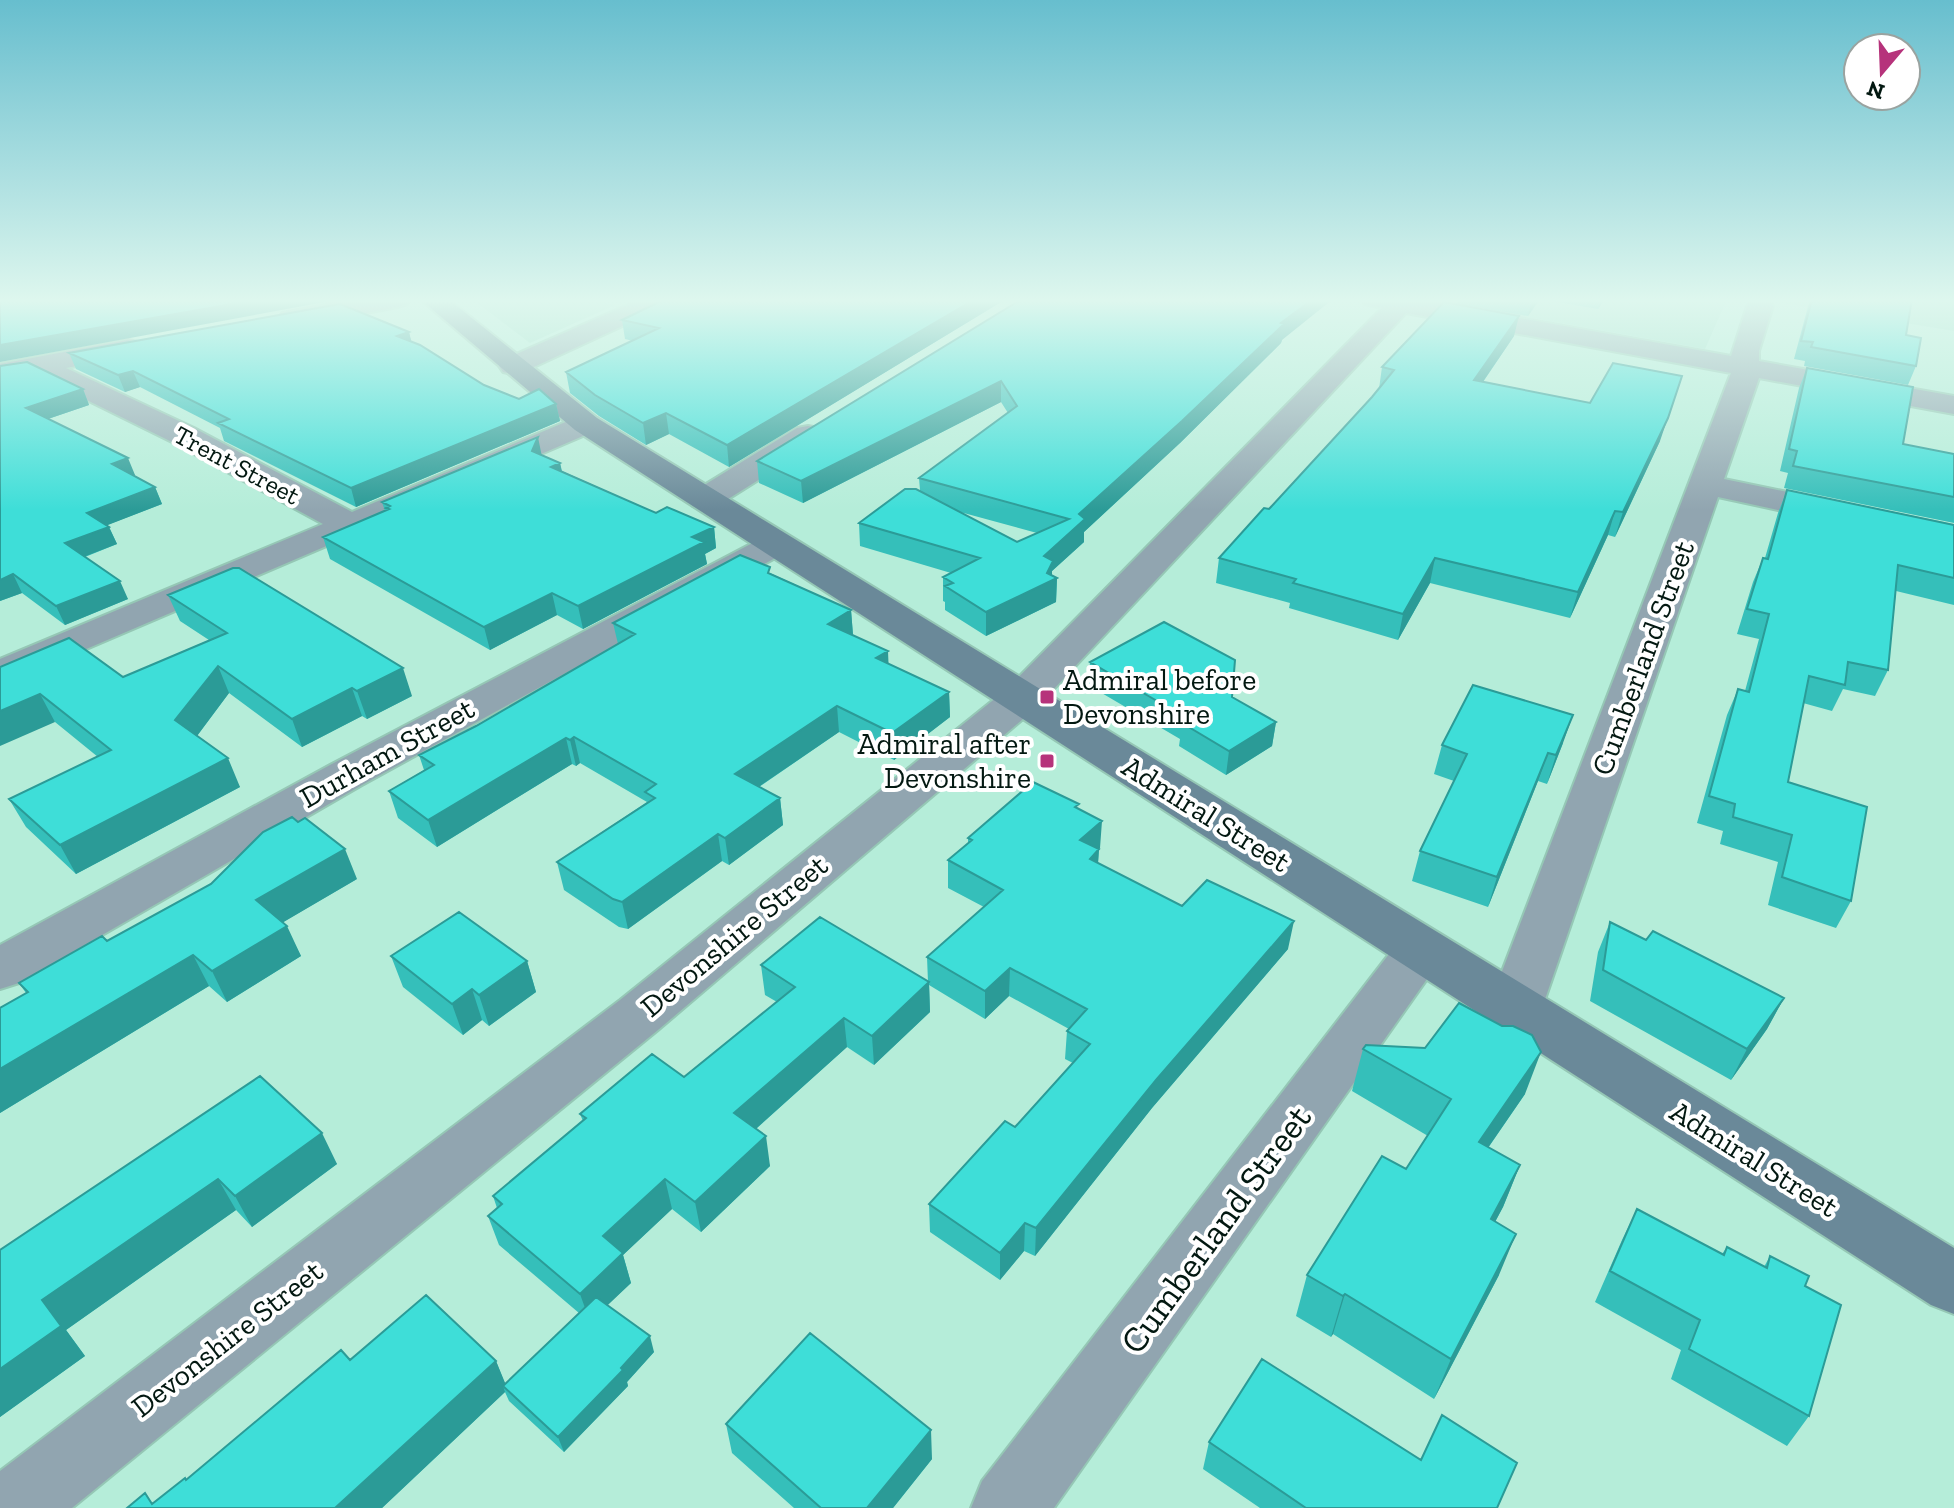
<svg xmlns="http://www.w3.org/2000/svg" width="1954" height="1508" font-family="'Zilla Slab',serif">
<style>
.built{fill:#9fdfc9}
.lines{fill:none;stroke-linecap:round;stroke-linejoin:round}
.minor-casing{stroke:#95c7b5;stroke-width:4}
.secondary-casing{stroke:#95c7b5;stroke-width:4}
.minor{fill:#91a5b0;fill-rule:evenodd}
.secondary{fill:#6a8999;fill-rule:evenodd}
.wall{fill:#35bfba;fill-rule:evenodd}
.shaded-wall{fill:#2b9b97}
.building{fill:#3eded8;stroke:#2b9b97;stroke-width:2}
.poi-dot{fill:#b6337b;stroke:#fff;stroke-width:3}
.labels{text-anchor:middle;stroke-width:8;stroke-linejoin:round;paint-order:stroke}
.far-street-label{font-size:26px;fill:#031811;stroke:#fff}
.street-label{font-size:30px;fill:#031811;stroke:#fff}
.poi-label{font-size:30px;fill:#031811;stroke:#fff;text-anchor:start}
.near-street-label{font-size:36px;fill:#031811;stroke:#fff}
</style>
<rect width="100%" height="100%" fill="#b5edd9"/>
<path class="built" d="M472 299H587L615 305 530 343Z
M1426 299H1727L1705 349Z
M1758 299H1954V331L1795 305Z"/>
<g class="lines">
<g class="minor-casing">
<path id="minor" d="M359 299H411L407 304 398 307 291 327 282 325 278 319 282 313Z
M641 299H674L670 304 523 372 513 374 503 372 499 366 503 360Z
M1361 299H1414L1731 356 1747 306 1751 301H1769L1773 306 1759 351V361L1954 396V414L1759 378 1724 479 1954 526V548L1718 497 1542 1008 1534 1023 1515 1029 1496 1023 1488 1008 1731 373 1406 313 1037 707 658 1030 72 1508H0V1471L620 1000 1007 689 1382 308 1365 304Z
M128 340 138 342 142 348 138 354 66 368 194 428 352 512 575 418 586 415 597 418 601 424 597 430 0 686V659L323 524 172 442 34 374 0 380V364Z
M808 426 819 428 823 435 819 442 717 506 705 509 693 506 688 499 693 492 797 428Z
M776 533 788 537 794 544 788 551 362 785 19 983 0 989V945L330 765 764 537Z
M1421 930 1439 936 1447 949 1439 962 1054 1508H971L982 1481 1403 936Z"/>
</g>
<g class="secondary-casing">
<path id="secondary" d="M420 299H448L597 418 1954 1248V1314L1931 1305 575 430Z"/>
</g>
<use href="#minor" class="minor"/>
<use href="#secondary" class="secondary"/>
</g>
<path class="wall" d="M1006 299 729 467 669 434 646 445 599 416 570 393 566 372 633 341 625 339 622 320Z
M1022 299 1282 340 1281 343 1180 443 1084 532V542L1052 571V576L1057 578 1056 602 986 636 945 610V602L943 601V577L951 573 860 546 859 523 920 490 919 478 1008 413 1001 402 803 503 759 483 757 461ZM960 512 1037 533 1017 542Z
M1458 299H1605L1598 309 1540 299 1528 316 1457 304Z
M1810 299H1912L1906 335 1916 366 1908 385 1804 366 1805 361 1794 359Z
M409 332 411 342 484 385 519 399 556 404 560 421 356 507 224 441 220 428 140 387 125 392 76 369 69 353Z
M1514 336 1483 382 1660 441 1615 537 1608 535 1570 618 1430 583 1398 640 1289 608 1290 603 1216 583 1219 558 1269 509 1372 397 1379 389 1382 367Z
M0 366 83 389 89 405 48 419 135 475H133L155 487 162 504 107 525 109 527 117 544 85 557 128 599 65 625 22 593 0 601Z
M1807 368 1903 444 1954 454V523L1784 488 1788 473 1780 471 1799 388Z
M541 455 560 463 562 471 656 513 714 527 716 548 705 554 707 564 583 629 557 615 490 650 330 559 323 537 385 511 382 502Z
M1787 490 1954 525V605L1896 591 1888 670 1875 696 1843 689 1832 711 1803 703 1788 782 1851 901 1836 928 1768 905 1778 862 1720 844 1723 831 1697 823 1727 715 1738 689 1745 691 1759 639 1737 634 1753 582 1763 558H1765L1778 513Z
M770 573 851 610 853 635 888 664 949 692 950 717 894 760 839 732 759 787 780 798 783 825 729 865 722 861 628 929 619 927 564 890 557 862 647 802 580 763 576 766 572 764 437 847 398 818 389 791 424 770 419 755 476 726 618 644 613 623Z
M168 595 412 696 367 719 362 716 302 747 229 693 197 736 240 787 76 874 26 827 9 799 98 757 55 722 0 667 123 677 209 640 180 621Z
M1090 662 1232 697 1276 722 1272 746 1226 775 1179 746 1180 739 1088 685Z
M1563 743 1547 784 1538 781 1488 907 1412 881 1420 851 1454 781 1434 774 1442 745Z
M1079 809 1100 848 1098 849H1099L1098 863 1182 906 1288 949 1152 1108 1035 1256 1024 1251 1000 1280 930 1232 929 1204 1015 1127 1073 1063 1065 1059 1067 1031 1069 1029 1009 996 985 1019 929 985 930 1012 874 1065 847 1047 756 1129 770 1166 701 1232 672 1209 623 1255 631 1283 607 1305 654 1352 627 1382 628 1386 564 1452 509 1401 505 1392 382 1508H127L145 1493 153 1504 350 1360 496 1361 505 1384 579 1313 499 1245 488 1216 497 1208 493 1196 583 1121 580 1114 684 1077 777 1002 765 995 761 965 928 982 927 957 984 907 948 888V860L968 843V838Z
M357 879 283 922 301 956 227 1002 209 986 0 1113V1008L26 993 19 983 107 941Z
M1610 922 1646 940 1784 998 1767 1029 1731 1080 1590 1001 1598 952Z
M391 956 527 961 536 992 489 1026 482 1020 463 1035 403 987Z
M1363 1049 1525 1094 1488 1148 1520 1165 1503 1207 1495 1222 1499 1275 1434 1399 1333 1334 1331 1337 1296 1316 1307 1275 1406 1169 1428 1136 1352 1091Z
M260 1076 337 1164 252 1227 236 1210 66 1330 85 1356 0 1417V1250Z
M1637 1209 1722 1254 1727 1247 1764 1267 1770 1256 1805 1286 1809 1416 1787 1446 1671 1379 1681 1350 1595 1302 1622 1240Z
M726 1424 932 1459 893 1508H794L732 1453Z
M1209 1442 1497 1508H1260L1203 1469Z"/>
<path class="shaded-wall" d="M261 299H337L325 302 0 362V345Z
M975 299H1006L729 467 727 445Z
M1313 299H1333L1282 340 1281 343 1180 443 1084 532V542L1052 571V581L1057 578 1056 602 986 636V612L1044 556 1079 514 1281 323Z
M1532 299H1540L1528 316Z
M1601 299H1605L1598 309Z
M1519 316 1514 336 1469 402 1474 380Z
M409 332 413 348 397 336Z
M133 371 140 387 125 392 118 375Z
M1682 376 1660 441 1615 537 1623 512Z
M1001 381V402L803 503 801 481Z
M83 389 89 405 33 424 26 408Z
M556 404 560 421 356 507 351 488Z
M666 413 669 434 646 445 643 423Z
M538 437 542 457 532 451Z
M128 458 135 475 119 481 112 464Z
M560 463 564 483 551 467Z
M155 487 162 504 95 530 87 513Z
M1615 511 1608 535 1570 618 1578 592Z
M109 527 117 544 73 561 65 543Z
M714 527 716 548 705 554 707 564 583 629 578 606 692 537Z
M1435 558 1430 583 1398 640 1403 614Z
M13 574 22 593 0 601V580Z
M120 581 128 599 65 625 56 606Z
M552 593 557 615 490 650 484 627Z
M851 610 853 635 828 624Z
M888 651 889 676 876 658Z
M218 666 229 693 188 748 175 720Z
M403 668 412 696 367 719 357 691Z
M352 688 362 716 302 747 292 719Z
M949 692 950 717 894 760 892 733Z
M40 694 55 722 0 746V711Z
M837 706 839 732 738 801 735 774Z
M1573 715 1563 743 1547 784 1556 755Z
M1276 722 1272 746 1226 775 1229 751Z
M574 737 580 763 576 766 570 740Z
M566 738 572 764 437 847 428 820Z
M1548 753 1538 781 1488 907 1497 877Z
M228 758 240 787 76 874 60 845Z
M780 798 783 825 729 865 725 838Z
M1102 821 1100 848 1079 867 1080 840Z
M718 834 722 861 628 929 622 902Z
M345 849 357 879 270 930 256 900Z
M1099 849 1097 877 1090 859Z
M1294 921 1288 949 1152 1108 1035 1256 1036 1228 1156 1080Z
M287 926 301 956 227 1002 212 971Z
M193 955 209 986 0 1113V1069Z
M527 961 536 992 489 1026 479 995Z
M1010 968 1009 996 985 1019V991Z
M929 982 930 1012 874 1065 872 1036Z
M472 989 482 1020 463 1035 452 1004Z
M1784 998 1767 1029 1731 1080 1747 1049Z
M844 1018 847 1047 740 1143 734 1113Z
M1541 1052 1525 1094 1463 1184 1479 1142Z
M322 1133 337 1164 252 1227 235 1196Z
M766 1136 770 1166 701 1232 695 1202Z
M1520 1165 1503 1207 1474 1261 1491 1219Z
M218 1179 236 1210 66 1330 85 1356 0 1417V1369L42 1300Z
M665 1179 672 1209 623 1255 631 1283 590 1322 580 1294 603 1236Z
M1025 1223 1024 1251 1000 1280V1253Z
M1516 1234 1499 1275 1434 1399 1451 1359Z
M1345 1294 1333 1334 1331 1337 1343 1296Z
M650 1336 654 1352 627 1382 628 1386 564 1452 558 1437Z
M496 1361 508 1390 503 1386 505 1392 382 1508H335Z
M931 1430 932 1459 893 1508H867Z"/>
<path class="building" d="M0 299H261L0 345Z
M665 299H975L727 445 666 413 643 423 595 395 566 372 659 328 622 320Z
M1022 299H1313L1281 323 1284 324 1182 421 1079 514 1085 519 1044 556 1053 561 1047 573 1057 578 986 612 945 586 953 583 943 577 980 558 859 523 905 489H916L1017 542 1069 519 919 478 1017 406 1001 381 801 481 757 461Z
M1812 299H1912L1906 335 1921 338 1916 366 1811 347 1813 342 1801 341Z
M1444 302 1519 316 1474 380 1590 403 1613 363 1682 376 1668 418 1623 512 1615 511 1578 592 1435 558 1403 614 1293 583 1296 579 1219 558 1264 508 1269 509 1372 397 1394 370 1382 367Z
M340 304 409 332 397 336 420 345 484 385 519 399 539 389 556 404 351 488 218 423 229 419 133 371 118 375 69 353Z
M27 362 83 389 26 408 128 458 112 464 155 487 87 513 109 527 65 543 120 581 56 606 13 574 0 580V366Z
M1807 368 1913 387 1903 444 1954 454V497L1793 466 1797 451 1789 449Z
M538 437 532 451 560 463 551 467 656 513 667 507 714 527 692 537 704 542 578 606 552 593 484 627 323 537 389 509 386 508 390 506 382 502Z
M1787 490 1954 525V578L1898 565 1888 670 1848 662 1845 685 1809 676 1788 782 1867 807 1851 901 1782 877 1792 835 1733 817 1735 804 1709 796 1738 689 1749 692 1769 614 1747 609 1763 558 1768 559Z
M740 555 770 567 768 573 851 610 828 624 888 651 876 658 949 692 892 733 837 706 735 774 780 798 725 838 718 834 622 902 613 899 557 862 655 798 645 792 656 784 574 737 570 740 566 738 428 820 389 791 434 765 419 755 476 726 635 634 613 623Z
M233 568H239L403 668 357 691 352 688 292 719 218 666 175 720 228 758 60 845 9 799 111 750 40 694 0 711V667L69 638 123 677 227 633 168 595Z
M1164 622 1235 660 1232 697 1276 722 1229 751 1182 723 1188 719 1090 662Z
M1473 685 1573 715 1556 755 1548 753 1497 877 1420 851 1467 754 1442 745Z
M1033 782 1079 804 1075 807 1102 821 1080 840 1099 849 1090 859 1182 906 1207 880 1294 921 1156 1080 1036 1228 1025 1223 1000 1253 929 1204 1005 1121 1015 1127 1090 1044 1067 1031 1087 1009 1010 968 985 991 927 957 1003 890 948 860 972 840 968 838Z
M292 817 298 822 305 818 345 849 256 900 287 926 212 971 193 955 0 1069V1008L28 992 19 983 102 936 107 941 211 884 263 832Z
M459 912 527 961 479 995 472 989 452 1004 391 956Z
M820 917 929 982 872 1036 844 1018 734 1113 766 1136 695 1202 665 1179 603 1236 623 1253 580 1294 488 1216 502 1204 493 1196 586 1118 580 1114 652 1054 684 1077 795 987 761 965Z
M1610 922 1646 940 1653 931 1784 998 1747 1049 1603 970Z
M1459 1003 1502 1026H1513L1532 1035 1541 1052 1479 1142 1520 1165 1491 1219 1516 1234 1451 1359 1345 1294 1343 1296 1307 1275 1382 1156 1406 1169 1451 1099 1363 1049 1366 1045 1425 1048Z
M260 1076 322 1133 235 1196 218 1179 42 1300 61 1326 0 1369V1250Z
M1637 1209 1724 1255 1727 1247 1767 1268 1770 1256 1809 1276 1805 1286 1841 1305 1809 1416 1689 1349 1700 1320 1610 1271Z
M426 1295 496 1361 335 1508H127L145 1493 152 1504 185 1478 186 1480 341 1350 350 1360Z
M596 1297 650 1336 621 1368 623 1370 558 1437 503 1386Z
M810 1333 931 1430 867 1508H821L726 1424Z
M1262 1359 1421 1460 1442 1415 1517 1463 1497 1508H1306L1209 1442Z"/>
<linearGradient id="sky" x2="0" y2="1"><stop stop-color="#67bece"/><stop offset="0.59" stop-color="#def7ee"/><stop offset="1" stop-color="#def7ee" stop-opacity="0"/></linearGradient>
<rect width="1954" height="510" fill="url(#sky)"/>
<g class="poi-dot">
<rect x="1039" y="689" width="16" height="16" rx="4"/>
<rect x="1039" y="753" width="16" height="16" rx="4"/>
</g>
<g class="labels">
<g class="far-street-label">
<text transform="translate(237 465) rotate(28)" y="9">Trent Street</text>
</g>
<g class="street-label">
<text transform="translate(1643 658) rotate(-70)" y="10">Cumberland Street</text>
<text transform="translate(387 753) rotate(-29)" y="10">Durham Street</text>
<text transform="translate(1206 814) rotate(32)" y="10">Admiral Street</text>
<text transform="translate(734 936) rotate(-40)" y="10">Devonshire Street</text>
<text transform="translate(1754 1159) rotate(32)" y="10">Admiral Street</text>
<text transform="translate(227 1339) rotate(-38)" y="10">Devonshire Street</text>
</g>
<g class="poi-label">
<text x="1063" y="690">Admiral before<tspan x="1063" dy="34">Devonshire</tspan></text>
<text x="1031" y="754" text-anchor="end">Admiral after<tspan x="1031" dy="34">Devonshire</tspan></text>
</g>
<g class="near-street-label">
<text transform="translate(1215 1229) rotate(-54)" y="13">Cumberland Street</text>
</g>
</g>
<g transform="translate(1882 72) rotate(199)"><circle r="38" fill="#ffffff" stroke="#9aa3a0" stroke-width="2"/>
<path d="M0-6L14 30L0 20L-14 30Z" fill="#b6337b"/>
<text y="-12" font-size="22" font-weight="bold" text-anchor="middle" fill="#031811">N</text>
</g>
</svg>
